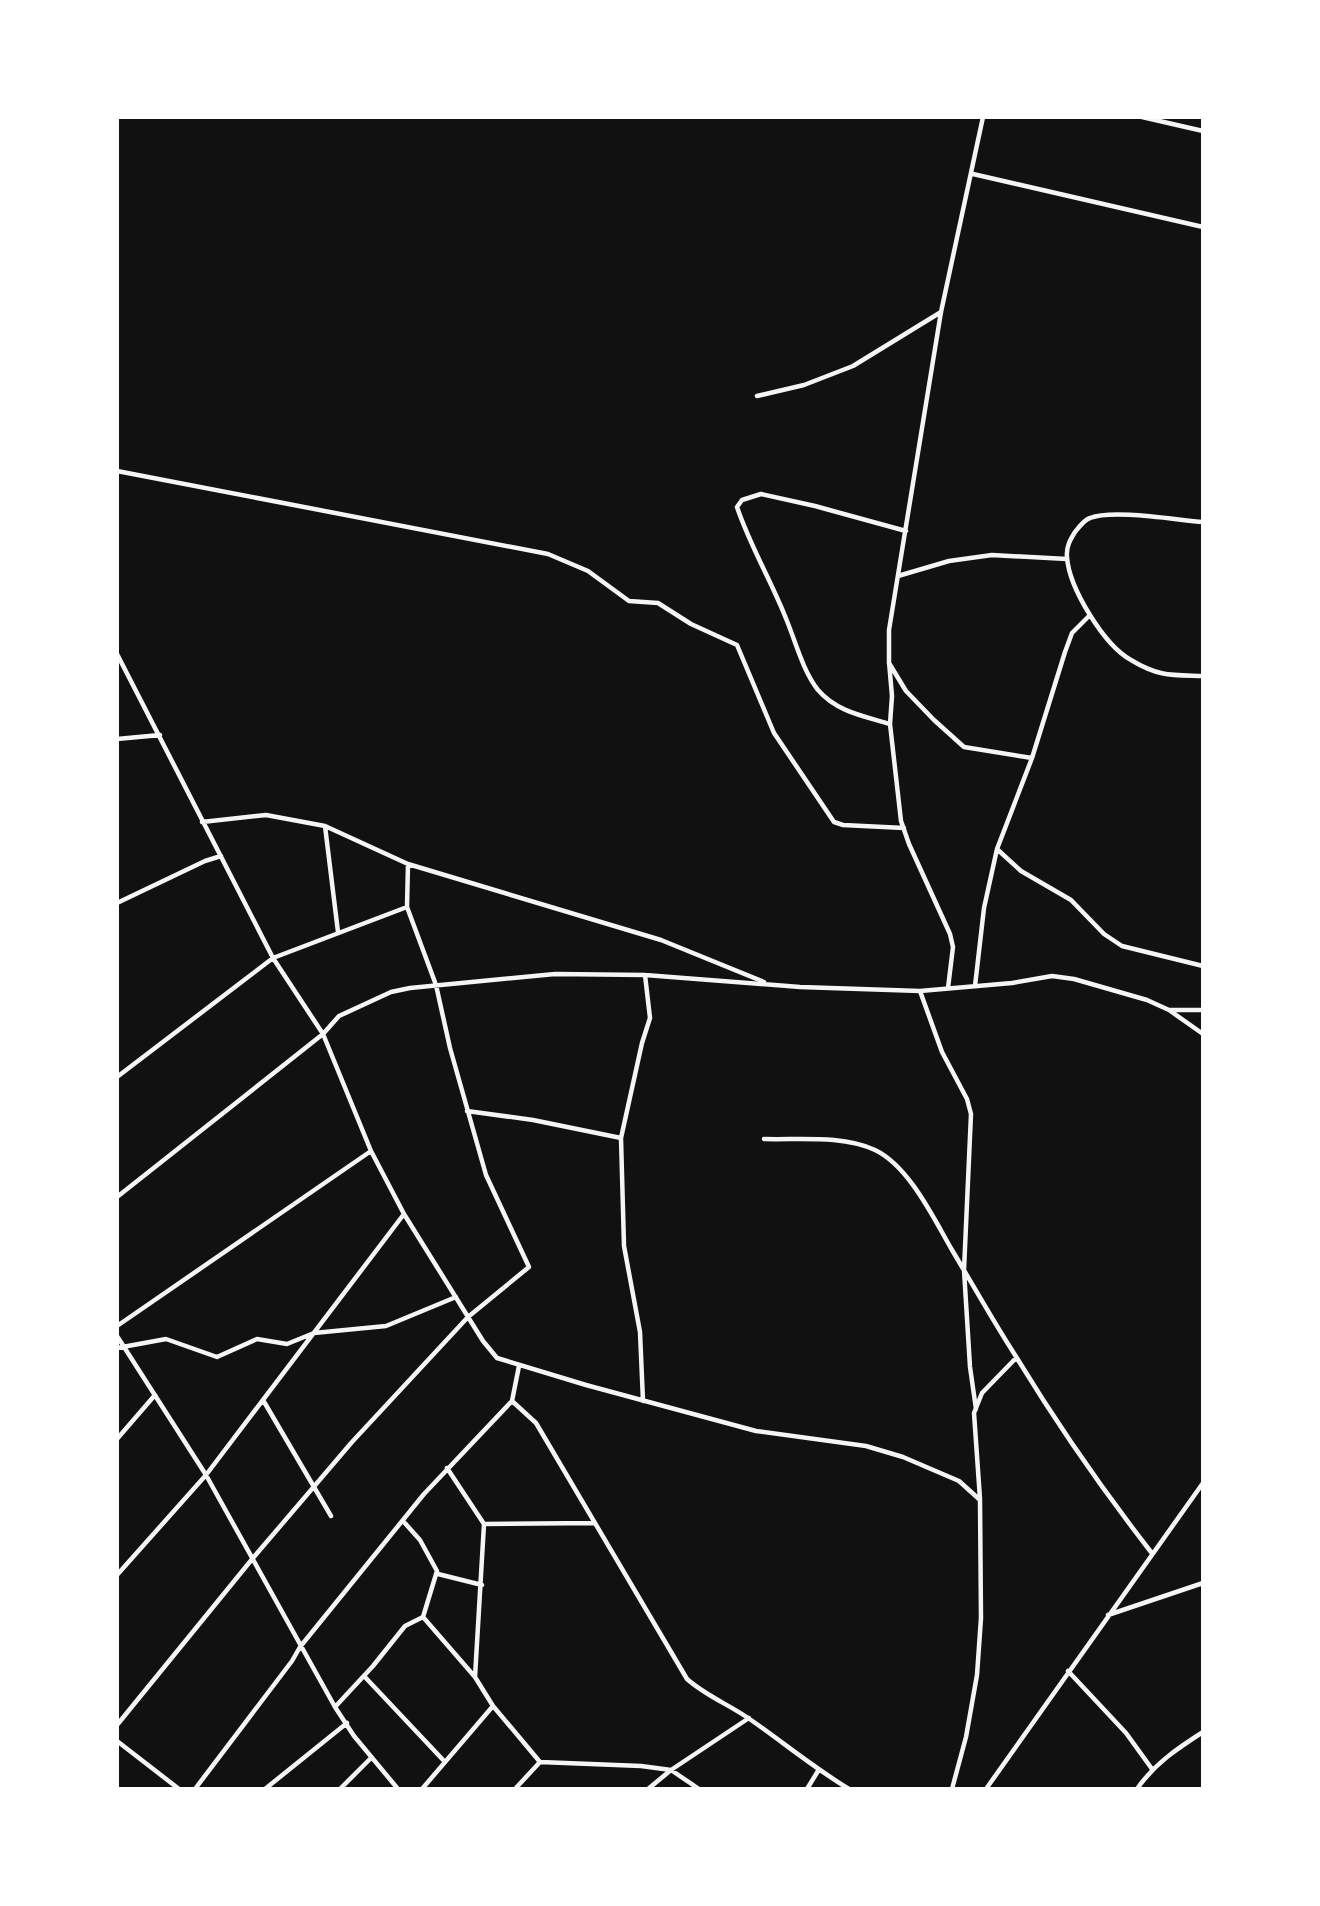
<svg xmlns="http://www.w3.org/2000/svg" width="1320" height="1906" font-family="'Public Sans',sans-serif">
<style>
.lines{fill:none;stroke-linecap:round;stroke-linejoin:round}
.minor{stroke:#f5f5f5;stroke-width:4.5}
</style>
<rect width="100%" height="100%" fill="#111"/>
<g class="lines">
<path class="minor" d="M1142 117 1203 131
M973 174 1203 227
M757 396 804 385 853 366 941 312
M117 471 548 554 588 571 629 601 658 603 691 624 737 645 774 733 834 822 843 825 904 828
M1203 522C1176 520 1113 509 1090 518 1084 520 1079 527 1075 532 1070 540 1066 547 1067 557 1069 588 1104 645 1131 660 1159 677 1172 675 1203 676
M898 576 949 561 992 555 1067 559
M117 654 273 958 323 1034 371 1151 404 1214 483 1341 497 1358 586 1385 756 1431 866 1446 903 1457 959 1481 980 1500 981 1618 977 1675 966 1737 952 1789
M889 663 906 691 934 720 964 747 1032 758
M890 724C864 716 837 712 818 690 803 671 796 643 787 621 772 582 750 546 737 507L742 500 761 494 815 506 906 531
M117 739 160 735
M202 822 266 815 325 826 408 864 661 940 764 982
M325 826 338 932
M998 850 1021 871 1071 900 1104 934 1122 946 1203 966
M117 903 205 861 221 856
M975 986 984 908 997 849 1032 758 1065 652 1072 633 1090 615
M948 988 953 947 950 934 909 844 901 821 890 724 892 696 889 662V630L941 312 983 117
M920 991 942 1052 967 1099 971 1114 964 1270 970 1367 976 1409
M1169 1010H1203
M117 1077 273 958 407 907
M467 1111 533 1120 621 1138
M764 1139C800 1140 842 1135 875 1150 909 1166 934 1219 952 1250 973 1285 993 1321 1015 1355 1057 1424 1102 1489 1151 1552
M117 1197 323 1034 339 1016 391 992 410 988 555 974 645 975 800 987 920 991 1012 983 1052 976 1074 979 1147 1000 1169 1010 1203 1034
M117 1326 371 1151
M117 1336 206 1475 335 1707 354 1736 398 1789
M117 1348 166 1339 217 1357 257 1339 287 1344 314 1333 386 1326 456 1297
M263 1400 331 1516
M512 1401 536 1423 687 1679C706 1696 730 1705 751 1720 784 1743 814 1768 849 1789
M643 1401 640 1332 624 1246 621 1138 642 1043 650 1018 645 975
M117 1439 155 1395
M447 1468 484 1524 475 1677
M980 1499 974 1413 982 1393 1016 1358
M484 1524 595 1523
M438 1574 482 1585
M117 1575 206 1475 404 1214
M1108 1615 1203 1583
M423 1617 475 1677 493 1706 540 1762 641 1766 671 1770 699 1789
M1068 1671 1126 1733 1152 1769
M364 1676 445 1762
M335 1707 373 1666 405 1626 423 1617 437 1571 420 1540 403 1521
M117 1725 253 1558 352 1442 468 1317 529 1267 486 1175 450 1048 436 985 407 907 408 864
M117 1741 179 1789
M195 1789 292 1661 300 1647 424 1494 512 1401 519 1366
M265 1789 347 1723
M340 1789 371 1758
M422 1789 493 1706
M515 1789 540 1762
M648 1789 671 1770 749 1718
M807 1789 818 1771
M986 1789 1203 1483
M1137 1789C1154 1764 1178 1748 1203 1732"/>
</g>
<rect width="1320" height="1906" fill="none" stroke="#ffffff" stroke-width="238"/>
</svg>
